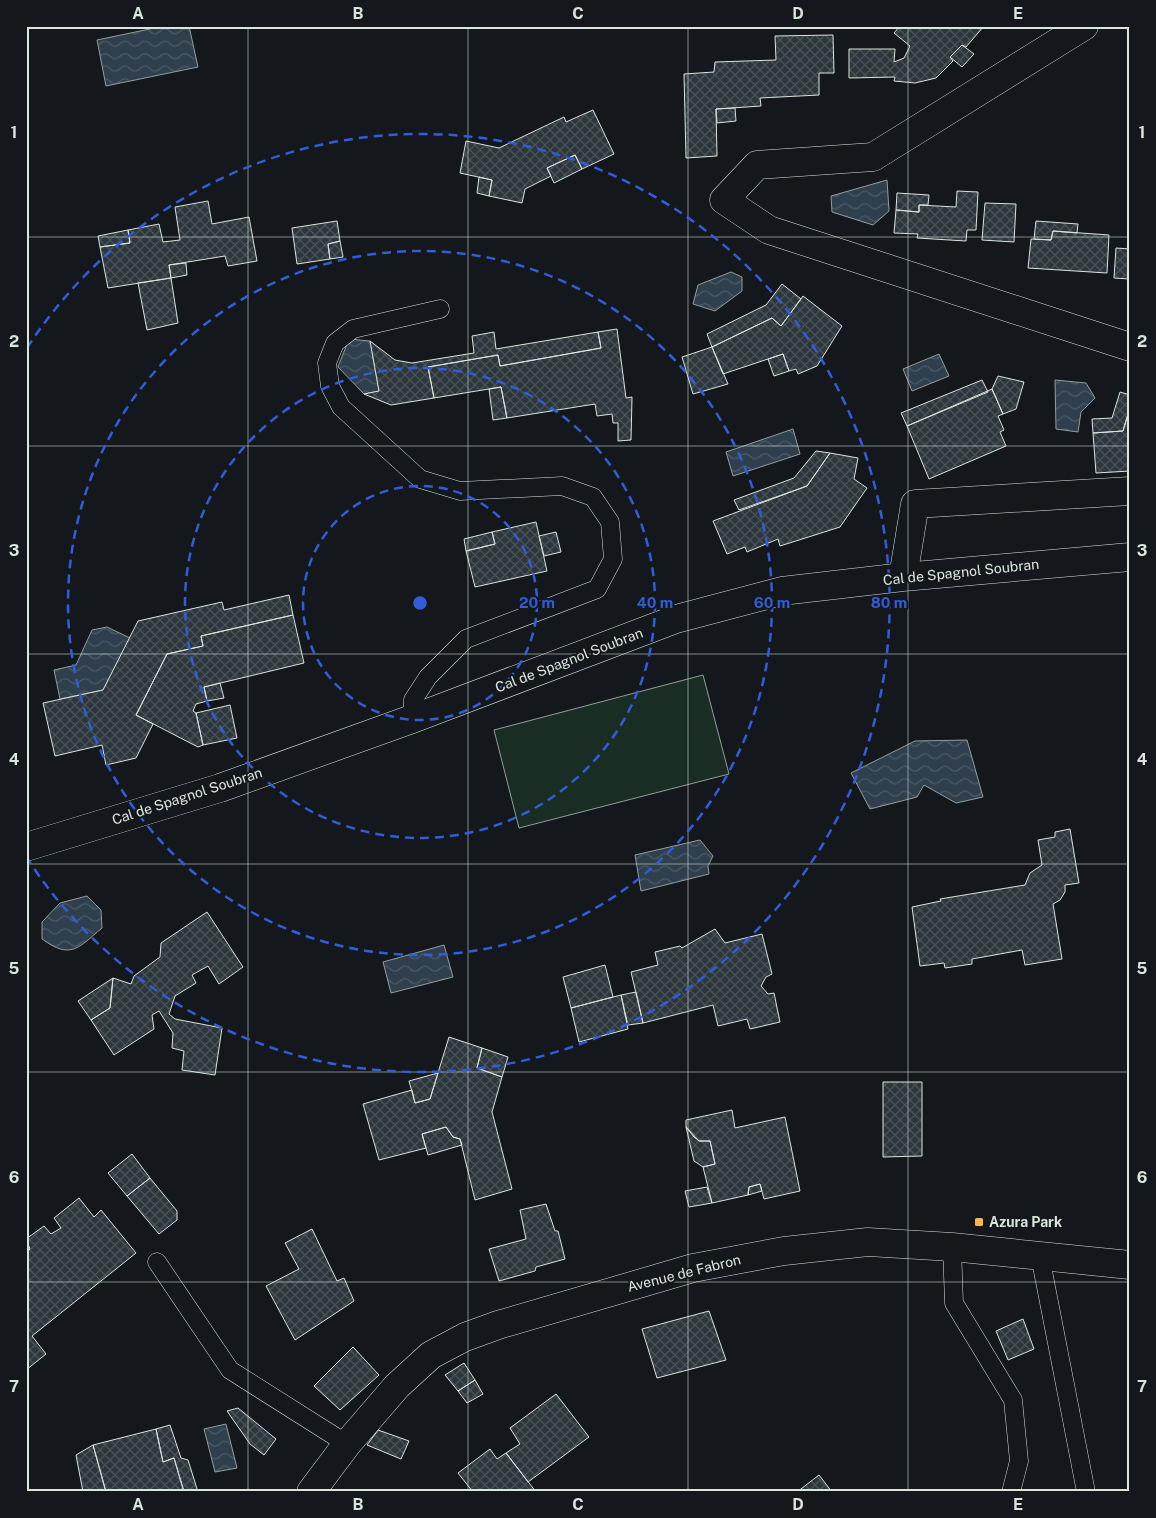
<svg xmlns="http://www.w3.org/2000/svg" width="1156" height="1518" font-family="'Public Sans',sans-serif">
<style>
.green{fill:#1a2d24;stroke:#939e99}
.water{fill:url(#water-waves);stroke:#939e99}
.building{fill:url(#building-cross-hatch);stroke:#d8e6dc}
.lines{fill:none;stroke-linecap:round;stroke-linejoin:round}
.service-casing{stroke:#d8e6dc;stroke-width:19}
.minor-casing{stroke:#d8e6dc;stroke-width:29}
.tertiary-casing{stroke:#d8e6dc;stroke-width:29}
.service{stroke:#14181c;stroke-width:18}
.minor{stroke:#14181c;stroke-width:28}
.tertiary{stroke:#14181c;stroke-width:28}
.grid{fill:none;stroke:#d8e6dc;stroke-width:1;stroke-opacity:0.55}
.ring{fill:none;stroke:#305dd8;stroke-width:2.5;stroke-dasharray:9 6}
.poi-dot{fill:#ffb74d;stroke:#14181c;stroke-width:2}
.labels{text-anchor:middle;stroke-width:4;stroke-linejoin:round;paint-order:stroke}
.street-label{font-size:14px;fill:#d8e6dc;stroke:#14181c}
.poi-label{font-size:14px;font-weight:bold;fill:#d8e6dc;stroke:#14181c;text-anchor:start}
.centre{fill:#305dd8;stroke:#14181c;stroke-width:2.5}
.ring-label{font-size:15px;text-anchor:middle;font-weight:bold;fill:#305dd8;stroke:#14181c;stroke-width:4;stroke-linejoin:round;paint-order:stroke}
.neatline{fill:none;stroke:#d8e6dc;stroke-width:2}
.grid-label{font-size:16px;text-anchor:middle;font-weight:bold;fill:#d8e6dc}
</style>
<defs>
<pattern id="water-waves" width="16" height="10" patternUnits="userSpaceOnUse" patternTransform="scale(1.25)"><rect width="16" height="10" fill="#2f3f4d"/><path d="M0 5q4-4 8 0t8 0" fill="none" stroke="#4c5b66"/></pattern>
<pattern id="building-cross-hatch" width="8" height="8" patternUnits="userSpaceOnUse" patternTransform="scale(1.25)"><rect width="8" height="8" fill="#2c363c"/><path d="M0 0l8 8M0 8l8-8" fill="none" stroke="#4a5358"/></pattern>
</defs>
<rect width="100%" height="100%" fill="#14181c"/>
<path class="green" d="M703 675 729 774 519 828 494 730Z"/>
<path class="water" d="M164 26H189L198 67 106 86 97 40Z
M887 180 889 211 873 225 832 212 831 196Z
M731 272 742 277V291L715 311 693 304 698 285Z
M349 339 370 341 379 391 364 394 338 367Z
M939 354 949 376 912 391 903 369Z
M1055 380 1086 383 1095 398 1081 412 1078 432 1056 429Z
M793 429 800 454 733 476 726 452Z
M107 627 130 638 103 690 60 699 54 670 76 665 92 630Z
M967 740 983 797 956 803 924 785 917 797 870 809 851 773 915 741Z
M700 840 713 856 708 866 709 874 641 891 635 855Z
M87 896 101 910 102 928C78 948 71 960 42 939V922L60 903Z
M444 945 453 977 391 993 383 962Z
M226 1424 237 1468 215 1472 204 1429Z"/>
<path class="building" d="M900 26H984L966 47 962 45 950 57 953 61 936 78 915 83 894 81 895 77 849 78V49H895L894 62 904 58 910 46 894 33Z
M833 35 834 73H819V95L760 98 761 106 716 109 717 156 686 158 684 74 714 72 715 62 776 60 775 36Z
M962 45 974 54 962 67 950 57Z
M735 108 736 121 717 123 716 109Z
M593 110 614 154 582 169 575 155 547 168 551 176 525 189 522 203 489 196 492 180 460 173 466 141 499 148 564 117 566 122Z
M575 155 582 169 554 183 547 168Z
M479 177 492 180 489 196 477 193Z
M957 191 978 192 976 230H967L966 241 917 238 918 234 894 233 896 210 919 212V205L956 207Z
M897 193 929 195 928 205H919V212L896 210Z
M208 201 212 224 249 217 257 261 228 266 225 256 169 265 171 278 108 288 100 247 130 243 128 230 159 224 163 242 180 240 175 207Z
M985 203 1016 204 1014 242 982 240Z
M337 221 340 241 328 244 330 259 297 264 292 228Z
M1036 221 1078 224 1077 233 1053 231 1051 240 1034 239Z
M128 230 130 243 100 247 98 236Z
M1053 231 1109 235 1107 273 1028 268 1031 239 1051 240Z
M340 241 343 257 330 259 328 244Z
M1116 248 1130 249V279L1114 278Z
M186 263 187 275 171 278 169 265Z
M171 278 178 323 147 330 138 283Z
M782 284 801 299 781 326 772 318 712 347 707 334 766 305Z
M803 296 842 326 817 366 798 374 796 369 789 371 783 354 723 374 712 347 772 318 781 326Z
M617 329 626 398 632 397 631 440 618 441V423H613L612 414 597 416 595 404 507 418 501 387 434 398 428 367 498 355 500 366 601 348 598 332Z
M494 332 496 349 598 332 601 348 500 366 498 355 428 367 434 398 391 405 364 394 379 391 370 341 395 360 412 363 474 353 472 336Z
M712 347 728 384 693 394 682 357Z
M783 354 789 371 774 376 768 359Z
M998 376 1024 382 1016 409 1003 414 992 389Z
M982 380 988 392 907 426 901 413Z
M501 387 507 418 493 420 489 389Z
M992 389 1003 414 998 416 1004 430 1000 432 1006 446 929 479 907 426Z
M1120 392 1130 395V407L1123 431 1093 433 1092 419 1112 418Z
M1130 407V471L1096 473 1093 433 1123 431Z
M816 451 830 453 807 486 739 510 734 500 794 478Z
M830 453 858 458 854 479 867 488 840 527 780 546 778 539 747 552 745 547 727 554 713 521 807 486Z
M536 522 547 571 475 587 466 551 495 544 492 532Z
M492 532 495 544 466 551 464 539Z
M556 532 561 552 544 556 539 536Z
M289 595 293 615 201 636 203 646 167 654 136 715 153 724 136 758 106 765 102 745 55 756 43 703 103 690 138 621 222 602 224 610Z
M293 615 304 663 204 687 207 701 196 704 193 711 196 713 203 745 198 747 136 715 167 654 203 646 201 636Z
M220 683 224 698 207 701 204 687Z
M230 705 237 738 203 745 196 713Z
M1070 829 1079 883 1065 885V892L1060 900 1053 904 1062 959 1025 965 1022 950 972 959V964L945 968 944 963 920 966 912 907 941 901 940 899 1025 885 1030 873 1042 865 1038 840 1055 837V832Z
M207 912 243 967 219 984 208 966 192 975 196 983 175 996 169 1014 175 1019 222 1028 215 1075 182 1070 184 1051 172 1048 173 1033 159 1011 152 1015 154 1029 114 1055 91 1020 110 1008 113 978 131 984 134 976 160 957 161 943Z
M715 929 725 943 762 934 772 974 766 977 761 986 768 994 774 993 780 1022 750 1029 747 1019 718 1026 713 1005 643 1023 631 972 658 965 655 952 680 946 682 948Z
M605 965 613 997 571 1008 563 977Z
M113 978 110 1008 91 1020 78 1001Z
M636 992 643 1023 628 1025 621 995Z
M621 995 628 1029 579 1042 571 1008Z
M449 1037 482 1048 477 1068 502 1077 492 1112 512 1189 475 1200 460 1139 453 1137 446 1127 422 1134 426 1148 379 1160 363 1104 412 1090 415 1103 430 1099Z
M482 1048 508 1057 502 1077 477 1068Z
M438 1073 430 1099 415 1103 409 1081Z
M883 1082H922V1156L883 1157Z
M732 1110 735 1128 785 1117 800 1191 764 1199 760 1184 749 1187 748 1195 712 1203 703 1167 715 1164 710 1141H699L694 1137 686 1127V1120Z
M446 1127 453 1137 460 1139 462 1145 428 1155 422 1134Z
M686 1127 699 1141H710L715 1164 703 1167 694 1161Z
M132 1154 150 1178 127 1196 108 1173Z
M150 1178 177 1211V1220L159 1234 127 1196Z
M760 1184 762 1191 748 1195 749 1187Z
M707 1187 712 1203 689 1207 685 1191Z
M79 1198 94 1217 101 1210 136 1253 32 1336 46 1354 26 1370V1253L30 1249 26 1239 44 1226 51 1234 61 1228 54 1218Z
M546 1204 555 1231H558L565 1259 536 1267 535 1271 499 1281 489 1249 526 1239 520 1210Z
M312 1229 337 1281 344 1278 354 1301 295 1340 266 1286 299 1269 285 1243Z
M709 1311 726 1360 657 1378 642 1329Z
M1023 1319 1034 1349 1008 1360 996 1331Z
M353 1347 379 1375 340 1410 314 1386Z
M464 1363 475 1380 458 1391 445 1375Z
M475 1380 483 1394 467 1403 458 1391Z
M556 1394 589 1437 528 1482 506 1453 520 1444 510 1428Z
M238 1408 276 1439 264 1455 250 1444 227 1411Z
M170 1425 181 1458 188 1460 198 1492H184L174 1458 163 1462 156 1429Z
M156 1429 163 1462 174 1458 184 1492H106L93 1445Z
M378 1430 409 1441 401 1459 367 1445Z
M93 1445 106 1492H83L76 1455Z
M490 1449 497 1459 506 1453 536 1492H473L458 1473Z
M819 1475 832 1492H797Z"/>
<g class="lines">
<g class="service-casing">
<path id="service" d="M412 719 413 700 428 677 466 639 597 589 613 559 610 522 593 497 562 486 460 491 420 479 341 407 330 386 327 363 335 343 353 329 440 309
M952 1247 954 1303 1013 1400 1019 1461 1011 1492
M1040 1256 1086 1492
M157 1262 230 1370 347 1444"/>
</g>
<g class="minor-casing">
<path id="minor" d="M1084 26 873 157 757 165 724 200 769 230 1130 347
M903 577 915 504 1130 491
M26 847 220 788 412 719 676 619 782 591 903 577 1130 557"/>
</g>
<g class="tertiary-casing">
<path id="tertiary" d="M311 1492 347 1444 397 1386 431 1355 465 1337 498 1325 693 1268 784 1251 868 1242 952 1247 1130 1265"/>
</g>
<use href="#service" class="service"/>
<use href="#minor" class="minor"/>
<use href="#tertiary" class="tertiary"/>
</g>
<path class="grid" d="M248 26V1492M468 26V1492M688 26V1492M908 26V1492M26 237H1130M26 446H1130M26 654H1130M26 864H1130M26 1072H1130M26 1282H1130"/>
<g class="ring">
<circle cx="420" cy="603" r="117"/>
<circle cx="420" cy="603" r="235"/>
<circle cx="420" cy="603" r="352"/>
<path d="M27 348A469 469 0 1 1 27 858"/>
</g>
<rect class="poi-dot" x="974" y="1217" width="10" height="10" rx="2.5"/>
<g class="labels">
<g class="street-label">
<text transform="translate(961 572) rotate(-6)" y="5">Cal de Spagnol Soubran</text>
<text transform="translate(569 660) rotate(-21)" y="5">Cal de Spagnol Soubran</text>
<text transform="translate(187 796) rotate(-18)" y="5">Cal de Spagnol Soubran</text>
<text transform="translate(684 1273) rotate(-14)" y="5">Avenue de Fabron</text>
</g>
<g class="poi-label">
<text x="989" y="1227">Azura Park</text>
</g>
</g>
<circle cx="420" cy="603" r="8" class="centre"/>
<g class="ring-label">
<text x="537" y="608">20 m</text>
<text x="655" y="608">40 m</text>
<text x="772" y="608">60 m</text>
<text x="889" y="608">80 m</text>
</g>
<rect width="1156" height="1518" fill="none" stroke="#14181c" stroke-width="55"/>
<rect x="28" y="28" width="1100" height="1462" class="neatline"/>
<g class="grid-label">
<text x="138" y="19">A</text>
<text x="358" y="19">B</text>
<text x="578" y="19">C</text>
<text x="798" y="19">D</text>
<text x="1018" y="19">E</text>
<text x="14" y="138">1</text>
<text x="1142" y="138">1</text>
<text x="14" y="347">2</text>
<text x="1142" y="347">2</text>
<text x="14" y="556">3</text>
<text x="1142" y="556">3</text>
<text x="14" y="765">4</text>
<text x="1142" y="765">4</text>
<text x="14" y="974">5</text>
<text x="1142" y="974">5</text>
<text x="14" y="1183">6</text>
<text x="1142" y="1183">6</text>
<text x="14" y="1392">7</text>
<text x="1142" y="1392">7</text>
<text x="138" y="1510">A</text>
<text x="358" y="1510">B</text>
<text x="578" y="1510">C</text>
<text x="798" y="1510">D</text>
<text x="1018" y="1510">E</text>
</g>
</svg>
